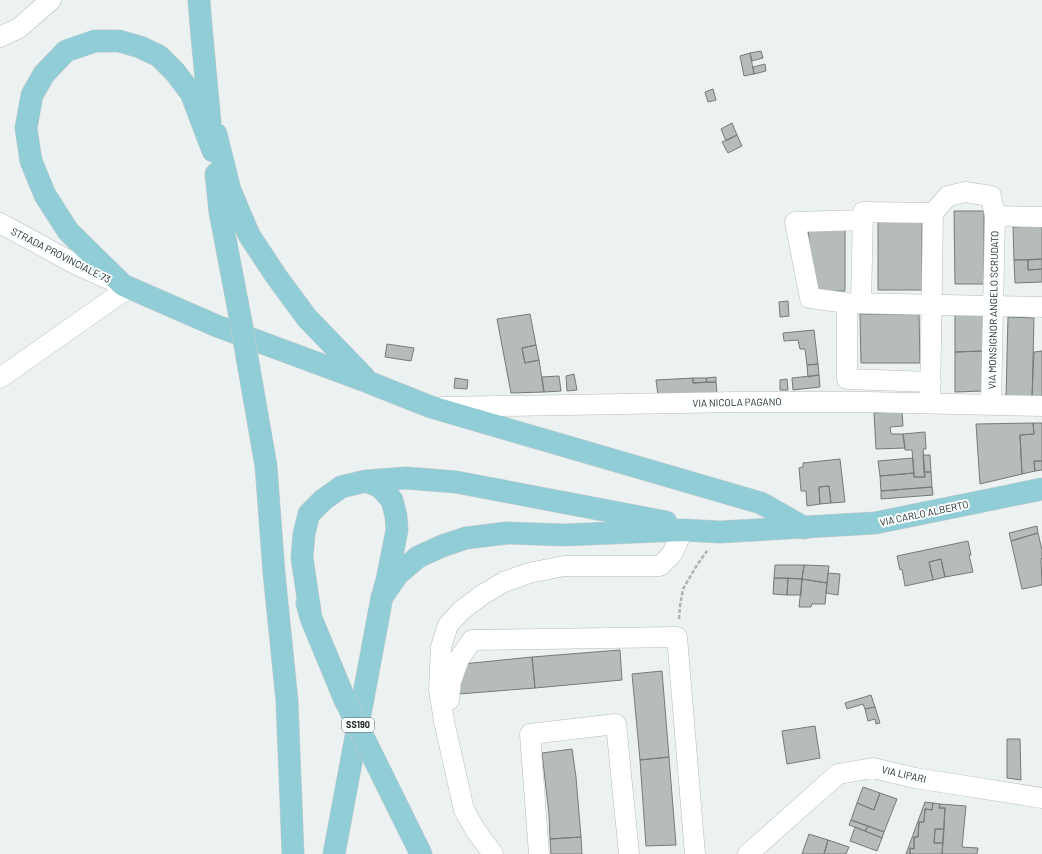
<svg xmlns="http://www.w3.org/2000/svg" width="1042" height="854" font-family="Barlow,sans-serif">
<style>
.building{fill:#b6bbbb;stroke:#767a7a}
.lines{fill:none;stroke-linecap:round;stroke-linejoin:round}
.minor-casing{stroke:#b7bbbc;stroke-width:21}
.major-casing{stroke:#cbcbcb;stroke-width:23}
.path{stroke:#aeb2b2;stroke-width:2.5;stroke-dasharray:4 2;stroke-linecap:butt}
.minor{stroke:#fff;stroke-width:20}
.major{stroke:#90cdd6;stroke-width:22}
.major-bridge-casing{stroke:#cbcbcb;stroke-width:23;stroke-linecap:butt}
.major-bridge{stroke:#90cdd6;stroke-width:22}
.labels{text-anchor:middle;stroke-width:4;stroke-linejoin:round;paint-order:stroke}
.shield{fill:#f9feff;stroke:#656868;stroke-width:1}
.shield-label{font-size:9px;font-weight:bold;fill:#262828}
.street-label{font-size:10px;fill:#262828;stroke:#f9feff}
</style>
<rect width="100%" height="100%" fill="#ecf1f1"/>
<path class="building" d="M761 51 763 58 752 61 750 53Z
M750 53 754 74 744 76 740 56Z
M765 64 766 71 754 74 753 67Z
M713 89 716 100 708 102 705 92Z
M732 123 737 135 726 141 721 129Z
M737 135 742 146 728 153 722 142Z
M954 211H984V284H955Z
M878 219H922V290H878Z
M845 226V291L813 292 808 228Z
M1042 226V259L1014 260 1013 227Z
M1042 259V269L1028 270V260Z
M1014 260H1028V270L1042 269V282L1015 283Z
M788 301 789 316 780 317 779 302Z
M955 313H983V351L955 352Z
M530 314 536 345 522 348 525 363 539 360 544 392 511 393 497 319Z
M860 314H919L920 363H861Z
M1008 317 1034 318 1032 398H1006Z
M814 330 818 364 807 365 805 349H800L798 340 784 341 783 333Z
M387 344 414 348 411 361 385 357Z
M536 345 539 360 525 363 522 348Z
M983 351V391L955 392V352Z
M1042 351V398H1032L1034 352Z
M818 364 819 375 808 377 807 365Z
M574 374 577 390 567 391 566 376Z
M819 375 820 387 793 390 792 378Z
M559 376 561 391 544 392 542 377Z
M716 377V382H707L706 378Z
M455 378 468 380 467 389 454 388Z
M693 378H706L707 382 693 383Z
M693 378V383L716 382 717 393 658 395 656 380Z
M787 379 788 390H780V380Z
M902 411 903 426 890 427 891 434H903L905 448 876 449 874 413Z
M1033 423 1034 434 1020 435 1022 474 980 484 976 424Z
M1033 423H1042V461H1034L1035 471 1022 474 1020 435 1034 434Z
M925 432 926 449H923L925 477H914L912 450H905L903 434Z
M923 455H930L931 472H924Z
M913 458 914 473 880 476 878 461Z
M840 459 845 502 831 503 829 486 819 487 820 504 807 506 806 491H801L799 468 803 467V463Z
M1034 461H1042V470L1035 471Z
M924 472H931L932 487 881 491 880 476 914 473V477H925Z
M829 486 831 503 820 504 819 487Z
M932 487 933 495 881 499V491Z
M1037 526 1038 533 1011 541 1009 533Z
M1038 533 1042 550V558L1041 559 1042 585 1022 589 1011 541Z
M968 541 971 555H969L973 572 945 577 941 559 929 562 933 580 905 586 902 569 900 570 897 556Z
M941 559 945 577 933 580 929 562Z
M775 565H804L802 579 774 578Z
M804 565 829 566 827 583 802 579Z
M828 573 840 574 838 595 826 593Z
M774 578H788L787 595 773 594Z
M788 578 802 579 801 595H787Z
M802 579 827 583 825 604H812L811 607H799Z
M620 650 622 680 535 688 532 657Z
M532 657 535 688 446 695 443 666Z
M662 671 669 757 640 760 632 674Z
M871 695 875 707 865 709 863 704 847 709 845 703Z
M875 707 880 723 876 724 875 719 868 721 865 709Z
M815 726 820 758 787 764 782 731Z
M1007 739H1020L1021 780 1007 778Z
M572 749 576 777 581 837 550 839 549 814 542 753Z
M669 757 676 845 646 846 640 760Z
M863 787 880 793 874 810 857 803Z
M880 793 897 799 884 832 851 820 857 803 874 810Z
M925 802 933 803 932 810 925 809 924 822H919L918 837H914V849L910 848V854H911H906Z
M933 803 940 804 939 808H945L944 829H935L934 843H943L942 854H910V848L914 849V837H918L919 822H924L925 809 932 810Z
M940 804 966 806 962 847 978 848 977 854H942L945 808H939Z
M851 820 868 826 865 831 849 825Z
M868 826 884 832 882 838 865 831Z
M855 827 882 838 877 851 850 841Z
M935 829H944L943 843H934Z
M809 834 828 840 824 854H802Z
M581 837 582 854H551L550 839Z
M828 840 849 847 846 854H824Z"/>
<g class="lines">
<g class="minor-casing">
<path id="minor" d="M0 37 19 28 51 0
M863 220 795 222 810 298 847 303 1042 307
M0 223 75 264 119 284
M847 303V379L931 382
M861 303 863 212 933 213
M0 378 128 288
M930 403 933 213 948 196 965 192 991 196 995 216 1042 217
M991 405 995 216
M442 407 738 402H867L1042 406
M449 700 451 681 459 659 472 640 677 637 695 854
M493 854 476 831 464 810 444 721 439 690 441 647 448 625 462 610 482 595 504 582 529 573 564 566H660L672 554 683 530
M539 854 530 734 616 724 629 854
M748 854 838 774 873 768 915 778 1042 798"/>
</g>
<g class="major-casing">
<path id="major" d="M199 0 201 26 210 122
M216 134 230 190 249 235 276 276 307 318 364 377
M213 151 191 93 175 72 159 56 140 47 119 41H95L66 51 44 74 32 95 26 128 31 161 45 195 68 231 123 285 217 326 368 382 431 407 761 503 805 528
M216 174 220 212 241 322
M247 357 266 466 274 573 287 701 293 854
M366 481 380 487 392 500 396 516 397 530 387 580 384 590
M307 603 311 618 345 700
M311 618 302 558 304 534 309 514 323 500 341 487 366 481 406 478 456 482 666 522
M384 779 421 854
M334 854 382 597 398 574 418 557 442 546 466 538 507 533 564 535 683 530 720 532 875 523 1042 489"/>
</g>
<path class="path" d="M679 619 680 606 683 589 697 565 707 551"/>
<use href="#minor" class="minor"/>
<use href="#major" class="major"/>
<g class="major-bridge-casing">
<path id="major-bridge" d="M241 322 247 357
M345 700 384 779"/>
</g>
<use href="#major-bridge" class="major-bridge"/>
</g>
<g class="labels">
<rect class="shield" x="342" y="718" width="32" height="14" rx="3"/>
<g class="shield-label">
<text x="358" y="728">SS190</text>
</g>
<g class="street-label">
<text transform="translate(61 255) rotate(27)" y="4">STRADA PROVINCIALE 73</text>
<text transform="translate(993 310) rotate(-89)" y="4">VIA MONSIGNOR ANGELO SCRUDATO</text>
<text transform="translate(737 402) rotate(-1)" y="4">VIA NICOLA PAGANO</text>
<text transform="translate(924 513) rotate(-12)" y="4">VIA CARLO ALBERTO</text>
<text transform="translate(904 774) rotate(13)" y="4">VIA LIPARI</text>
</g>
</g>
</svg>
